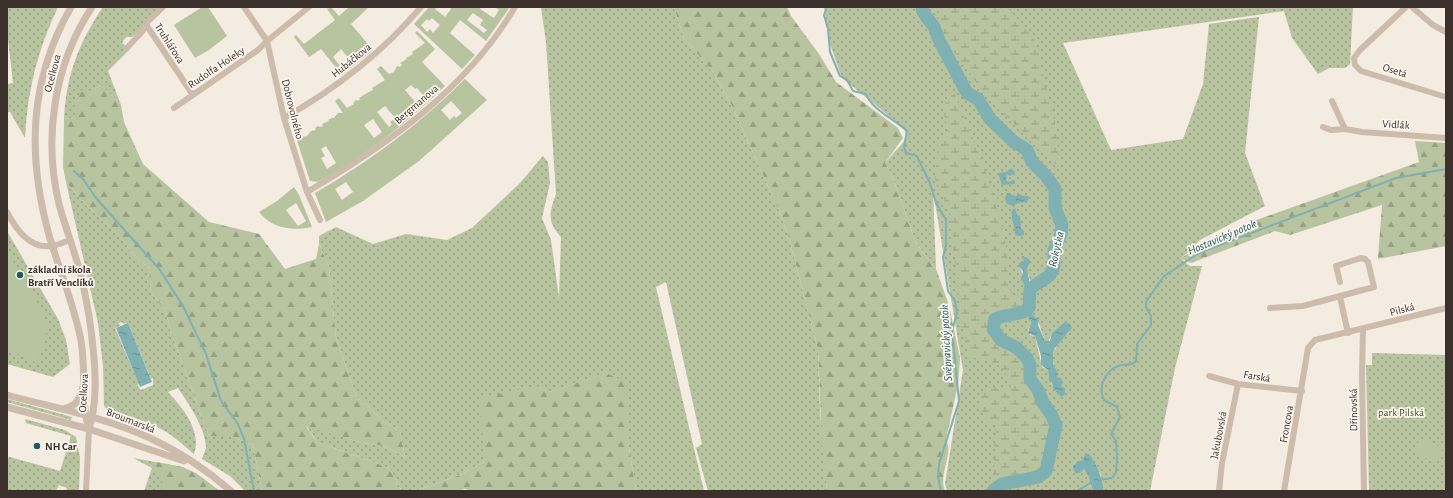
<svg xmlns="http://www.w3.org/2000/svg" width="1453" height="498" font-family="'Alegreya Sans',sans-serif">
<style>
.grass{fill:url(#grass-dots);fill-rule:evenodd}
.forest{fill:url(#forest-firs)}
.wetland{fill:url(#wetland-marsh)}
.garden{fill:#b8c4a0;fill-rule:evenodd}
.water{fill:url(#water-ripples)}
.lines{fill:none;stroke-linecap:round;stroke-linejoin:round}
.stream{stroke:#7fb0b2;stroke-width:2}
.river{stroke:#7fb0b2;stroke-width:13}
.minor{stroke:#cdbbac;stroke-width:6}
.tertiary{stroke:#cdbbac;stroke-width:7}
.poi-dot{fill:#1f5a5e;stroke:#fbf5ee;stroke-width:1.5}
.labels{text-anchor:middle;stroke-width:3.5;stroke-linejoin:round;paint-order:stroke}
.street-label{font-size:11px;fill:#3b302b;stroke:#fbf5ee}
.poi-label{font-size:11px;font-weight:bold;fill:#3b302b;stroke:#fbf5ee;text-anchor:start}
.park-label{font-size:11px;fill:#4a5a2e;stroke:#fbf5ee}
.water-label{font-size:12px;font-style:italic;fill:#1f5a5e;stroke:#fbf5ee}
</style>
<defs>
<pattern id="grass-dots" width="8" height="8" patternUnits="userSpaceOnUse"><rect width="8" height="8" fill="#b8c4a0"/><path d="M2 2h.1M6 6h.1" fill="none" stroke="#97a083" stroke-width="1.8" stroke-linecap="round"/></pattern>
<pattern id="forest-firs" width="22" height="20" patternUnits="userSpaceOnUse"><rect width="22" height="20" fill="#b8c4a0"/><path d="M5 1l3.5 6h-7zM16 11l3.5 6h-7z" fill="#97a083"/></pattern>
<pattern id="wetland-marsh" width="20" height="14" patternUnits="userSpaceOnUse"><rect width="20" height="14" fill="#b8c4a0"/><path d="M1 5h8M5 5V1M11 12h8M15 12V8" fill="none" stroke="#97a083"/></pattern>
<pattern id="water-ripples" width="26" height="14" patternUnits="userSpaceOnUse"><rect width="26" height="14" fill="#7fb0b2"/><path d="M2 4q2-2 4 0t4 0M15 11q2-2 4 0t4 0" fill="none" stroke="#699091"/></pattern>
</defs>
<rect width="100%" height="100%" fill="#f4ebe1"/>
<path class="grass" d="M7 7H58C38 49 27 91 25 138L10 112H7V84L13 83 7 31Z
M103 7H160L146 20 142 29 132 37H126L122 43 130 49 108 71 121 105 101 85 93 90H82L75 118 64 119C66 76 79 42 103 7Z
M541 7H674L684 38 713 72 732 106 779 210 790 242 818 349 820 412 827 491H708L696 448 702 444 666 282 656 287 704 491H636L629 447 607 373 549 392 547 397 544 386 485 461 462 474 416 491H402L389 468 317 442 306 425 355 441 387 447 405 457 400 431 383 421 356 396 336 338 329 267 319 244V236L336 227 373 244 406 234 447 240 472 228 520 183 543 156 548 162 550 183 542 218 551 240 559 298 561 237C547 221 549 214 556 194L546 42Z
M824 7H1353L1350 64 1345 68H1329L1318 74 1292 38 1284 11 1063 43 1111 150 1183 139 1203 84 1209 24 1259 17 1245 153 1265 206 1200 240 1181 259 1190 266H1202L1175 368 1150 491H1104L1100 473 1083 460 1080 462 1089 478 1093 491H947L945 484 963 370 933 191 936 269 916 243 892 176 885 163 907 138 904 128 842 78 830 44ZM1024 260 1033 290 1031 313 1037 318 1045 341 1048 342 1051 336 1069 332 1060 341 1053 353 1052 358 1057 377 1061 378V386L1065 388 1064 392 1060 396C1054 388 1048 381 1048 370L1042 367 1035 336 1030 335 1028 331 1031 322 1028 315V298L1021 269Z
M66 182 88 207 122 238 132 253 149 269 151 292 166 312 171 332 209 436H231L253 445 262 491H245L230 476 202 459C203 456 205 451 206 448 206 429 188 403 178 388L168 392C183 408 202 431 194 454 184 446 173 435 161 429 144 420 126 415 108 410L104 406 103 366 98 323ZM122 322 123 324 128 323 151 379 153 378V385L141 390 137 385 139 384 115 328 120 326 119 323Z
M7 231 58 319 66 340 70 364 53 377 7 364Z
M1372 353 1446 355V491H1369L1366 365H1372Z
M7 399 72 417 71 420 7 402Z
M25 419 65 430 76 437 80 458 79 491H66L67 488 59 485 56 491H7V458L10 457 60 471 71 436 26 423Z
M133 458 183 467 220 491H144L152 468Z"/>
<path class="forest" d="M674 7H787L791 16 819 54 836 82 898 128 903 138 885 163 892 176 916 243 936 269 949 305 960 358 958 385 946 439C954 455 938 474 945 491H827L822 447 818 349 790 242 779 210 732 106 713 72 684 38Z
M101 85 121 105 124 122 143 164 209 222 259 234 285 269 316 259 319 244 329 267 336 338 356 396 383 421 400 431 405 457 387 447 355 441 306 426 317 442 389 468 402 491H262L253 445 231 436H209L171 332 166 312 151 292 149 269 132 253 122 238 88 207 66 182 63 167 64 119 75 118 74 107 82 90H93Z
M1415 141 1446 143V246L1378 259 1382 205 1290 235 1275 231 1191 263 1181 259 1202 242 1251 222 1419 162Z
M606 373 626 382 629 447 636 491H472L464 489 460 491H416L462 474 485 461 479 398 544 385 547 396 549 392Z
M156 462 182 467 196 473 220 491H162V482L152 468Z"/>
<path class="wetland" d="M936 7H1007L1034 37 1055 122 1060 168 1001 111 978 85 942 35Z
M952 87 985 168 1000 218 1007 250 1008 287 1015 297 1028 298 1026 308 1028 315H1008L997 320C993 348 1032 341 1031 378L1040 388 1045 405 1054 414 1057 423 1051 465 1047 475C1032 483 1009 488 993 482L996 426 986 421C983 408 975 407 981 392L990 387 1007 389 1010 388 1012 383C1007 376 1000 364 992 361 983 359 978 362 970 357L961 321 951 216 935 179 938 145 948 133 943 110Z"/>
<path class="garden" d="M202 7H208L227 36 209 50 195 58 174 25Z
M331 7 339 16 349 7H369L351 24 373 50 342 75 321 49 309 57 294 37 296 35 304 44 335 20 327 9ZM341 49 350 60 341 67 333 57Z
M429 7H437L435 9 445 17 451 9 450 7H481L480 9 494 18 499 10 495 7H510L486 41 460 20 450 33 475 55 462 69 414 24ZM473 13 483 20 480 25 487 30 484 33 467 20ZM432 18 440 25 433 33 430 29 427 32 421 25 427 19 429 21Z
M417 31 435 49 422 62 445 86C407 123 365 156 318 182L310 181 293 128 295 127 302 137 307 136 311 131 316 130 315 128 318 126 320 127 323 126 322 124 329 121 328 120 332 118H334L338 113H343L335 101 339 98 347 108 354 104 353 103 356 100 358 101 360 99 359 98C365 94 367 93 373 90L372 88 385 80 377 69 381 66 389 74 394 72 397 66 400 67 402 65 400 63 407 59 406 58 413 54 412 52 425 43 415 33ZM411 85 415 89 417 88 424 96 417 104 405 90ZM385 106 395 118 390 122 392 124 389 127 377 112ZM373 119 382 132 374 138 364 125ZM326 146 336 163 327 169 321 158 325 156 321 149Z
M465 79 487 100 419 161 363 201 326 222 315 193C370 161 420 124 465 79ZM451 101 462 113 456 118 454 116 450 120 441 110ZM346 182 353 192 342 200 335 189Z
M294 187 299 195 312 227C293 231 272 229 259 212L277 201ZM296 203 306 221 298 226 286 210Z
M7 253C14 259 46 315 47 324 48 336 41 351 37 363L7 349Z
M1420 438 1443 448 1437 463 1413 452Z"/>
<path class="water" d="M1010 169 1014 170 1015 173 1010 176 1007 174 1006 180 1008 182 1014 180 1015 184 1002 185 998 173 1006 172Z
M1007 193 1016 196 1020 194 1022 196H1028L1029 198 1027 202 1018 203 1013 206 1007 204 1005 199Z
M1015 208 1017 215 1020 216 1021 229 1024 231V235L1020 236 1015 235C1016 226 1010 219 1012 210Z
M1023 256 1029 259 1030 262 1027 268 1030 285 1035 287 1032 297 1034 309 1031 313 1039 320 1038 325 1045 341H1050L1052 333 1065 322 1069 323 1072 328 1055 348 1053 353V363L1058 374 1057 377 1061 378 1063 382 1061 386 1065 388V394L1061 397 1053 388 1052 383 1049 381 1048 370 1041 365V356L1035 336 1028 333 1031 322 1024 310C1029 302 1028 286 1021 280L1023 271 1019 266V263L1024 261 1022 257Z
M128 323 152 382 140 387 116 328Z
M1085 454H1089C1097 465 1102 478 1104 491H1093L1089 478 1084 469 1080 473H1075L1073 467 1077 462 1083 460Z"/>
<g class="lines">
<path class="stream" d="M827 7 824 15 828 29 830 52 840 76 847 80 853 91 866 94C872 110 893 118 907 131L904 147 906 153 917 156 919 161 930 183 936 203 946 220V246L943 257 948 291 955 301 957 313 952 331 959 401 939 464 938 477 941 491
M74 171 83 179 96 198 160 270 183 306 206 354 221 401 238 424 244 439 254 491
M1100 480 1112 478 1116 472 1117 459 1116 441 1111 434 1120 417 1117 407 1104 400C1097 386 1106 369 1121 365 1127 364 1131 366 1136 361L1137 344 1151 325V316L1146 307V302L1164 276 1199 253 1396 178 1446 169
M1077 491 1092 482"/>
<path class="river" d="M922 7 923 12 934 27 939 40 967 93 978 99 990 119 1014 142 1027 150 1032 162 1046 176 1055 189V208L1062 225 1061 234 1054 250V266L1050 275 1030 289 1029 308C1023 315 1006 314 995 319L993 329 1001 340 1017 348 1027 358 1030 365V379L1038 390 1043 403 1051 414 1056 425 1046 471 1038 477 1002 484 993 491"/>
<path class="minor" d="M163 7 147 22V26L193 95
M244 7 267 41 284 118 307 192 320 220
M1406 7 1360 50 1354 58 1355 65 1361 71 1446 97
M1412 7 1433 25 1446 32
M127 48 147 26
M1332 101 1345 129 1362 132 1446 138
M174 108 258 50 267 41 309 7
M284 118C335 89 383 52 421 7
M1323 127 1331 130 1345 129
M307 192C387 145 467 89 515 7
M7 212C16 229 29 249 52 246 58 245 64 242 70 240
M1340 297 1348 333
M1270 308 1303 306 1374 287 1368 262 1365 259 1361 258 1336 266 1340 282
M1363 329 1362 375 1364 491
M1209 376 1238 384 1302 391
M86 491 89 429
M1219 491 1222 463 1238 384
M1284 491 1308 348 1315 340 1446 308"/>
<path class="tertiary" d="M71 7C29 81 27 155 49 235 59 269 73 302 80 336 87 367 80 401 89 429
M7 395C54 408 105 417 150 438 178 451 208 471 231 491
M7 407 89 429 184 461
M63 409C77 406 79 400 83 387
M89 429C97 403 96 376 93 348 91 325 87 302 82 280 76 254 66 230 59 204 43 137 54 65 92 7"/>
</g>
<g class="poi-dot">
<circle cx="20" cy="275" r="4"/>
<circle cx="37" cy="446" r="4"/>
</g>
<g class="labels">
<g class="street-label">
<text transform="translate(170 43) rotate(57)" y="4">Truhlářova</text>
<text transform="translate(351 60) rotate(-39)" y="4">Hubáčkova</text>
<text transform="translate(216 67) rotate(-34)" y="4">Rudolfa Holeky</text>
<text transform="translate(1395 70) rotate(17)" y="4">Osetá</text>
<text transform="translate(52 73) rotate(-75)" y="4">Ocelkova</text>
<text transform="translate(416 104) rotate(-41)" y="4">Bergmanova</text>
<text transform="translate(293 109) rotate(76)" y="4">Dobrovolného</text>
<text transform="translate(1396 124) rotate(4)" y="4">Vidlák</text>
<text transform="translate(1402 309) rotate(-14)" y="4">Pilská</text>
<text transform="translate(1257 376) rotate(9)" y="4">Farská</text>
<text transform="translate(83 393) rotate(-87)" y="4">Ocelkova</text>
<text transform="translate(1353 410) rotate(-91)" y="4">Dřínovská</text>
<text transform="translate(131 420) rotate(21)" y="4">Broumarská</text>
<text transform="translate(1286 424) rotate(-80)" y="4">Froncova</text>
<text transform="translate(1218 435) rotate(-79)" y="4">Jakubovská</text>
</g>
<g class="poi-label">
<text x="28" y="273">základní škola<tspan x="28" dy="13">Bratří Venclíků</tspan></text>
<text x="45" y="450">NH Car</text>
</g>
<g class="park-label">
<text x="1401" y="416">park Pilská</text>
</g>
<g class="water-label">
<text transform="translate(1222 237) rotate(-23)" y="4">Hostavický potok</text>
<text transform="translate(1056 249) rotate(-77)" y="4">Rokytka</text>
<text transform="translate(946 343) rotate(-93)" y="4">Svépravický potok</text>
</g>
</g>
<rect width="1453" height="498" fill="none" stroke="#3b302b" stroke-width="16"/>
</svg>
